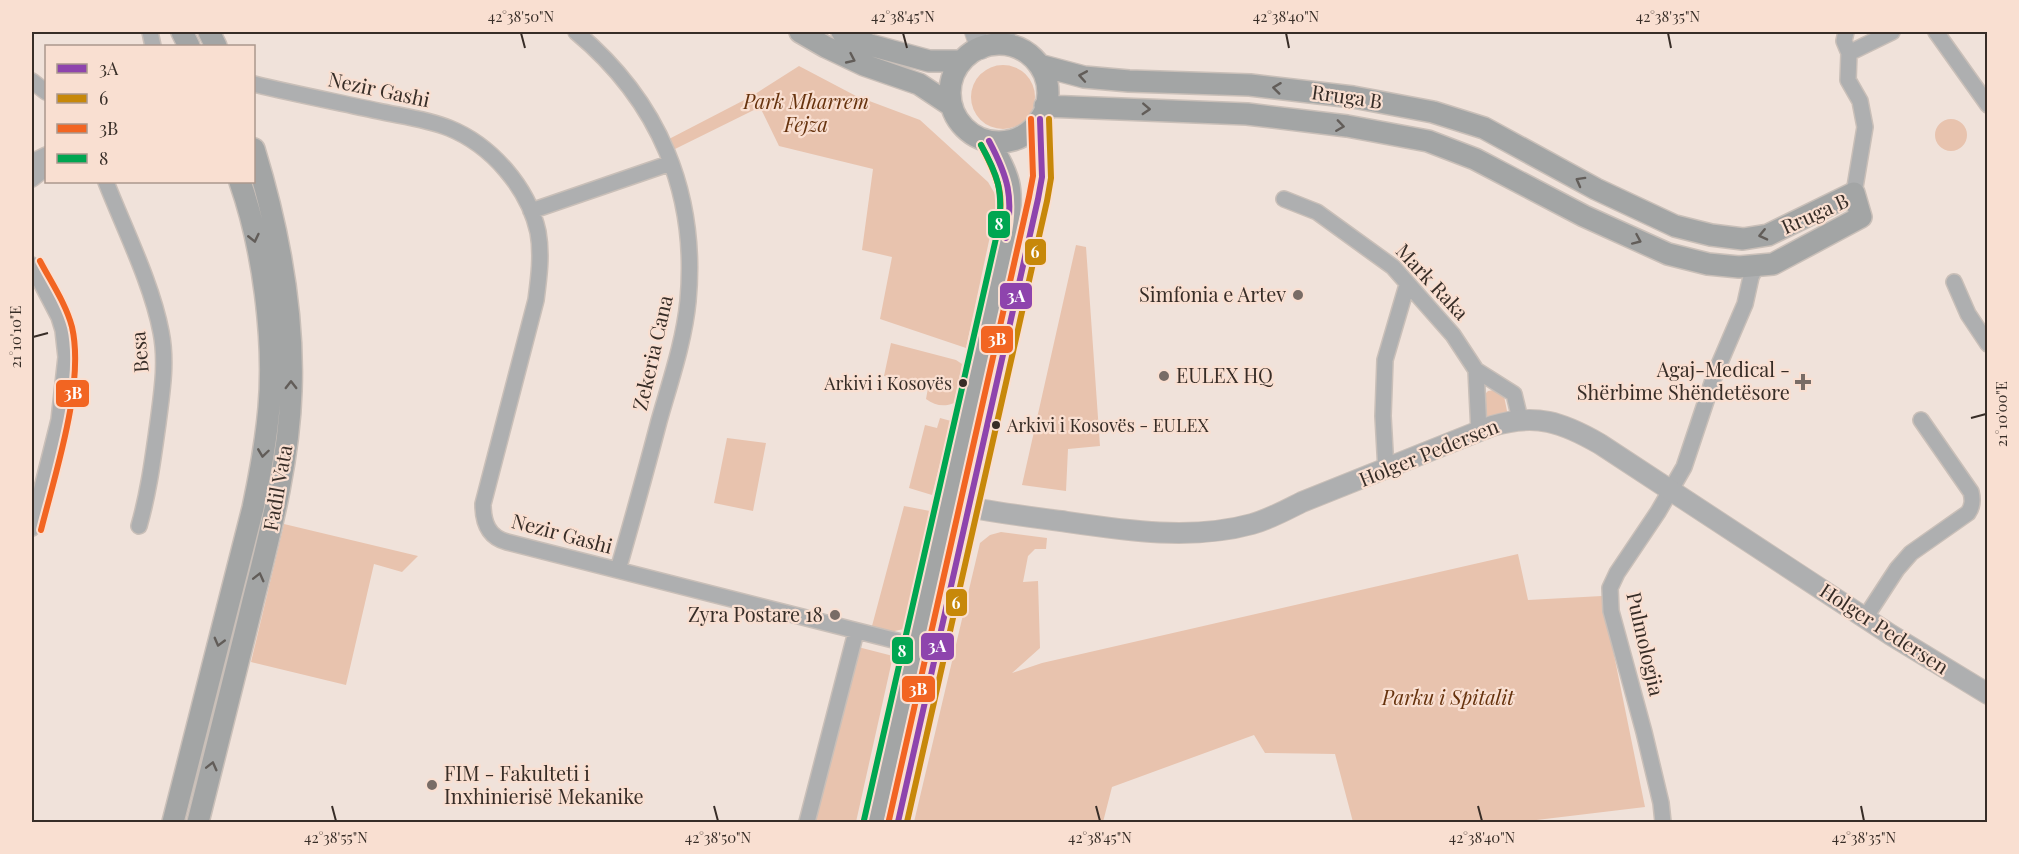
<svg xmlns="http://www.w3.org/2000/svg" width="2019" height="854" font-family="'Playfair Display',serif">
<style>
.green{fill:#e8c3ae}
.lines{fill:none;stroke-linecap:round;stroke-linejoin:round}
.minor-casing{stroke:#c9bfb8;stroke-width:18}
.tertiary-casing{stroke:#c9bfb8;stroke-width:22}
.secondary-casing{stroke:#c9bfb8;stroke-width:24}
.minor{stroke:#aeafb0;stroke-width:15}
.tertiary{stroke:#aeafb0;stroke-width:20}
.secondary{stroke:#a3a5a5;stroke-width:21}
.bus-1-casing{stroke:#f9dfd1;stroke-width:10}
.bus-2-casing{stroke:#f9dfd1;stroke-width:10}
.bus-3-casing{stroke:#f9dfd1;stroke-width:10}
.bus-4-casing{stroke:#f9dfd1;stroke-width:10}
.bus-1{stroke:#8e44ad;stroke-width:6}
.bus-2{stroke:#c7880a;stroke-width:6}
.bus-3{stroke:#f26522;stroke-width:6}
.bus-4{stroke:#00a651;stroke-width:6}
.oneway{stroke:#625d59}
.ticks{fill:none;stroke:#372d27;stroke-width:2}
.poi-dot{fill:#786c66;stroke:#f9dfd1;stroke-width:2}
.bus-dot{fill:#372d27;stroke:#f9dfd1;stroke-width:2}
.labels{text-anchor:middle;stroke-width:4.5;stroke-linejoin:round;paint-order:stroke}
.bus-label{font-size:18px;fill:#372d27;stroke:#f9dfd1;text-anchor:end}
.street-label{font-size:20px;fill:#372d27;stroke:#f9dfd1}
.park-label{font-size:20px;font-style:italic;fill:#66320d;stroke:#f9dfd1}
.poi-label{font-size:20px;fill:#372d27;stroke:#f9dfd1;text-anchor:end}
.line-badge{stroke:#f9dfd1;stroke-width:2}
.badge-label{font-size:16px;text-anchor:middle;font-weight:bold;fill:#fff}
.neatline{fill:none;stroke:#372d27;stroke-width:2}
.ticks-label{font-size:15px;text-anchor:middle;fill:#372d27}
</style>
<rect width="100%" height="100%" fill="#f0e2da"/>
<path class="green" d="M971 97a32 32 0 1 1 64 0a32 32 0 1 1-64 0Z
M799 66 856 96 920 120 988 182 998 199 966 348 880 319 892 257 862 250 873 169 779 146 760 107 673 150 669 139 752 96Z
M1935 135a16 16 0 1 1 32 0a16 16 0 1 1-32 0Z
M1076 245 1086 247 1100 446 1068 449 1066 491 1022 485Z
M891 343 956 360 962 364 954 403C945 407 935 406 926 399L928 388 884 376Z
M1494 390 1504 396 1508 416 1486 423 1483 396 1488 391Z
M940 418 951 421 932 495 909 488 925 425 937 428Z
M727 438 766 443 753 511 714 503Z
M904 506 930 511 904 629 890 632 872 626Z
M284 524 418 556 402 572 374 564 346 685 251 662Z
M1001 532 1047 538 1046 549H1035L1028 556 1023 582 1038 581 1040 648 1012 673 1042 663 1518 554 1528 600 1602 596 1645 807 1519 822H1353L1335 754 1265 753 1254 735 1112 787 1103 822H914L980 543 990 535Z
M858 647 893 656 856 822H814Z"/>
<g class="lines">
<g class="minor-casing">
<path id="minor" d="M150 32 153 46
M576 32C659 101 698 193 688 301 684 342 670 382 659 421 646 471 632 521 618 570
M1005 32 1012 46
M1846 32 1844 41 1849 53 1848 80 1860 101 1865 127 1854 193
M1936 32 1988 105
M1849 53 1892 32
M32 81 46 92
M254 84C295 94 337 102 378 111 401 116 427 119 449 128 491 145 528 187 538 232 542 254 539 277 536 300L483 504C483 522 488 537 507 542L913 645
M32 162 46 155
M32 179 46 168
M106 182C124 228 152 284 161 332 167 362 162 392 158 423 153 458 149 491 139 526
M1284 199 1317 212 1393 267 1453 335 1476 370
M531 211 671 163
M32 265 59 317 63 330 66 357 59 420 32 528
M1954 282 1968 314 1988 344
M1479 431 1476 370 1514 394 1520 419
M1386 470 1383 416 1385 360 1407 285
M1865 618 1897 569 1911 553 1968 513C1973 506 1973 500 1971 492L1921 420
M807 822 856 632
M1663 822 1661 803 1644 732 1611 611 1610 588 1617 573 1658 512 1684 467 1715 374 1745 304 1751 277 1756 267"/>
</g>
<g class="tertiary-casing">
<path id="tertiary" d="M975 32 981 49
M952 504C989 512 1024 516 1061 521 1122 530 1191 541 1252 524 1270 519 1286 510 1302 502L1492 426C1536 413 1562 422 1600 444L1891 635 1988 694"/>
</g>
<g class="secondary-casing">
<path id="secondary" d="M182 32 189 46
M209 32 216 46
M800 32 826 47 864 65 919 84 952 106
M842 32 870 45 929 61H962
M950 93a49 49 0 1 1 98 0a49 49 0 1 1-98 0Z
M1039 65 1084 77 1129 81 1250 85 1353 97 1433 112 1484 128 1596 189 1675 226 1711 235 1743 239 1768 235 1854 193 1861 217 1773 264 1739 267 1708 264 1668 254 1584 216 1475 159 1428 141 1347 126 1247 114 1045 106
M173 822 253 508C260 475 266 442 269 408 275 339 263 247 240 182
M198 822C216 749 235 675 253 601 270 533 289 462 291 391 294 309 278 227 254 149
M873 822 1008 227C1014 185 1009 177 989 141
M898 822 1038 199 1042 177 1040 119"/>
</g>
<use href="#minor" class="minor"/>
<use href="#tertiary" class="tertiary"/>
<use href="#secondary" class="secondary"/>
<g class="bus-1-casing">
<path id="bus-1" d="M989 141C1008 177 1014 197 1006 238
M898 822 1038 199 1042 177 1040 119"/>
</g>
<g class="bus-2-casing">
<path id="bus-2" d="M981 145C1000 181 1005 195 997 236
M907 822 1047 201 1051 178 1049 119"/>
</g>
<g class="bus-3-casing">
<path id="bus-3" d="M40 261C51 282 66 304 72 327 85 384 55 474 41 530
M889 820 1029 197 1033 176 1031 119"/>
</g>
<g class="bus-4-casing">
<path id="bus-4" d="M864 820 999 225C1003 191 998 175 981 145"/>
</g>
<use href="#bus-1" class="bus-1"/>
<use href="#bus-2" class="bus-2"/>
<use href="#bus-3" class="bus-3"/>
<use href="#bus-4" class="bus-4"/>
</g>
<defs><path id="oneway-chevron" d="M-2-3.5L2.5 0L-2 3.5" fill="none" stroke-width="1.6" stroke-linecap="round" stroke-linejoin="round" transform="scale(1.5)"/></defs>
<g class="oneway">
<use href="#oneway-chevron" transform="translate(851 59) rotate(25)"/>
<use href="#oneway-chevron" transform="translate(1083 76) rotate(-170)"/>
<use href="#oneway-chevron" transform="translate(1277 88) rotate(-173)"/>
<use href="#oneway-chevron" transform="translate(1146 109) rotate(3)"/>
<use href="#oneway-chevron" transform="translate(1340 126) rotate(8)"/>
<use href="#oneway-chevron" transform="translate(1580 181) rotate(-151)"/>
<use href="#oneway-chevron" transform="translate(1763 235) rotate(167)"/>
<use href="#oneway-chevron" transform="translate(254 238) rotate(77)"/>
<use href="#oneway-chevron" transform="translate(1637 240) rotate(24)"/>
<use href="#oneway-chevron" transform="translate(291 385) rotate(-90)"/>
<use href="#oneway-chevron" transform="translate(263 453) rotate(98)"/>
<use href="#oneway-chevron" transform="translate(259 577) rotate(-76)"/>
<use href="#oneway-chevron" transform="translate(219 642) rotate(105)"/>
<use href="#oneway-chevron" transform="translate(212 766) rotate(-76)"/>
</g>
<path class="ticks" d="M521 33 525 48M903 33 907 48M1286 33 1289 48M1668 33 1671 48M33 337 48 333M1971 418 1986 414M332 806 336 821M714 806 718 821M1096 806 1100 821M1478 806 1482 821M1861 806 1864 821"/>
<g class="poi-dot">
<circle cx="1298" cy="295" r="6"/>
<circle cx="1164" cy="376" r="6"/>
<path d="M1800 373h6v6h6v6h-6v6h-6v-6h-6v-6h6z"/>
<circle cx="835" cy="615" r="6"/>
<circle cx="432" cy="785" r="6"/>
</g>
<g class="bus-dot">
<circle cx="963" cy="383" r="5"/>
<circle cx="996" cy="425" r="5"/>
</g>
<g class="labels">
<g class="bus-label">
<text x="952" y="390">Arkivi i Kosovës</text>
<text x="1007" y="432" text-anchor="start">Arkivi i Kosovës - EULEX</text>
</g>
<g class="street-label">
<text transform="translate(379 90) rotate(12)" y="7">Nezir Gashi</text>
<text transform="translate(1347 97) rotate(8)" y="7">Rruga B</text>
<text transform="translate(1815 214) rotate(-24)" y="7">Rruga B</text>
<text transform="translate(1432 282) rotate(47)" y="7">Mark Raka</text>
<text transform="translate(140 352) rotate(-95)" y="7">Besa</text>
<text transform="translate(653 353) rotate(-77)" y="7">Zekeria Cana</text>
<text transform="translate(1429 453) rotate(-22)" y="7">Holger Pedersen</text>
<text transform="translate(278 488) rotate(-80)" y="7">Fadil Vata</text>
<text transform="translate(562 534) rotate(15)" y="7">Nezir Gashi</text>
<text transform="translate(1884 629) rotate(33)" y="7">Holger Pedersen</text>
<text transform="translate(1645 644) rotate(77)" y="7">Pulmologjia</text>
</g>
<g class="park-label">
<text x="806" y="109">Park Mharrem<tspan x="806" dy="23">Fejza</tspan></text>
<text x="1448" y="705">Parku i Spitalit</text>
</g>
<g class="poi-label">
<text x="1286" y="302">Simfonia e Artev</text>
<text x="1790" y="377">Agaj-Medical -<tspan x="1790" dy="23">Shërbime Shëndetësore</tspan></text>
<text x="1176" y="383" text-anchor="start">EULEX HQ</text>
<text x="823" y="622">Zyra Postare 18</text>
<text x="444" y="781" text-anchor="start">FIM - Fakulteti i<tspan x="444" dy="23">Inxhinierisë Mekanike</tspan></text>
</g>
</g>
<g class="line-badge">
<rect x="987" y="210" width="24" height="29" rx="6" fill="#00a651"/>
<rect x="1024" y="238" width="23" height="28" rx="6" fill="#c7880a"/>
<rect x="999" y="282" width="34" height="28" rx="6" fill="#8e44ad"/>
<rect x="980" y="325" width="34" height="29" rx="6" fill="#f26522"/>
<rect x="55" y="379" width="35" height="29" rx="6" fill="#f26522"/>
<rect x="945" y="588" width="23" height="29" rx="6" fill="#c7880a"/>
<rect x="920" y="632" width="35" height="29" rx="6" fill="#8e44ad"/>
<rect x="891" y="636" width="23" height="29" rx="6" fill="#00a651"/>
<rect x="901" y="675" width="35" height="28" rx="6" fill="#f26522"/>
</g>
<g class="badge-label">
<text x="999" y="230">8</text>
<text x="1035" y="258">6</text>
<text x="1016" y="302">3A</text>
<text x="997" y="345">3B</text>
<text x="73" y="399">3B</text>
<text x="956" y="609">6</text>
<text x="937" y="652">3A</text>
<text x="902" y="657">8</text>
<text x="918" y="695">3B</text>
</g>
<rect width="2019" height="854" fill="none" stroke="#f9dfd1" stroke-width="66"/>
<rect x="45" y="45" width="210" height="138" fill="#f9dfd1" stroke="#ab988d" stroke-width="1.5"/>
<rect x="57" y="64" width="30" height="9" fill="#8e44ad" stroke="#ab988d" stroke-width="1.5"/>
<text x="99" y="75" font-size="18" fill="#372d27">3A</text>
<rect x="57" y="94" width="30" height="9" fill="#c7880a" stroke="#ab988d" stroke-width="1.5"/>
<text x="99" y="105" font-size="18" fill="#372d27">6</text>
<rect x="57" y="124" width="30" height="9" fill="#f26522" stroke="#ab988d" stroke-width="1.5"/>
<text x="99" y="135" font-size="18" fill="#372d27">3B</text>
<rect x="57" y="154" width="30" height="9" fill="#00a651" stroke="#ab988d" stroke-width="1.5"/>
<text x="99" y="165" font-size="18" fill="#372d27">8</text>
<rect x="33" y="33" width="1953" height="788" class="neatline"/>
<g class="ticks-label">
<text x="521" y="22">42°38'50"N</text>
<text x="903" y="22">42°38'45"N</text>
<text x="1286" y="22">42°38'40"N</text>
<text x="1668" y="22">42°38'35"N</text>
<text transform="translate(16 337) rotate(-90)" y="5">21°10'10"E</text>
<text transform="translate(2002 414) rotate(-90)" y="5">21°10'00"E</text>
<text x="336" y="843">42°38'55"N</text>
<text x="718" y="843">42°38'50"N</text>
<text x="1100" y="843">42°38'45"N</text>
<text x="1482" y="843">42°38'40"N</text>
<text x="1864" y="843">42°38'35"N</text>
</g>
</svg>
